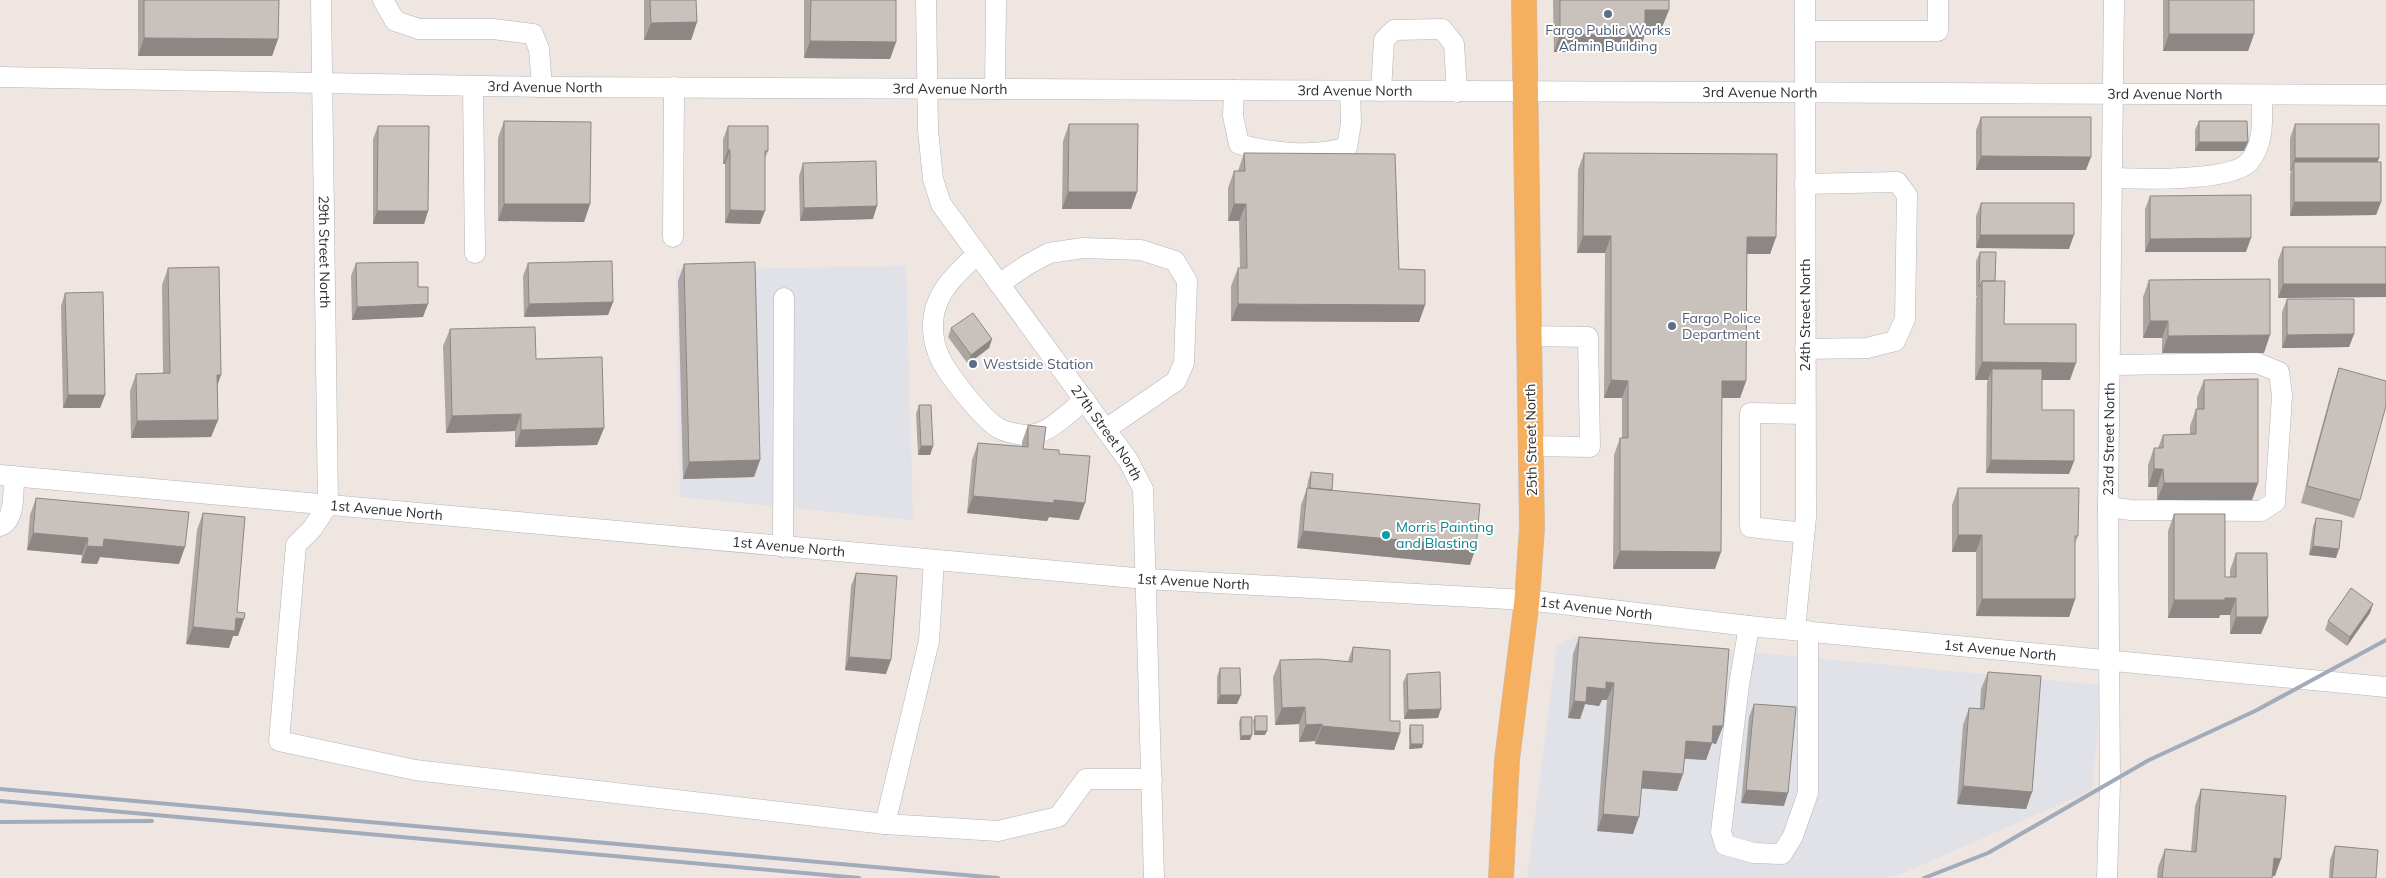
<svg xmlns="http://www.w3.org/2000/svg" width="2386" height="878" font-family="Mulish,sans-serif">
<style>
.industrial{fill:#e1e1e8}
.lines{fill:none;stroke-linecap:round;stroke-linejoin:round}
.minor-casing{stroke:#b0b6be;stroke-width:21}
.major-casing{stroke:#c4c4c4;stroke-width:26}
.minor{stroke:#fff;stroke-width:20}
.major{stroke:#f6af5f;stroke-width:25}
.rail{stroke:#a2abb9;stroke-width:4}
.wall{fill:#aca6a2}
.shaded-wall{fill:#8c8784}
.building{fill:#c8c1bc;stroke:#8c8784}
.service-dot{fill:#5c6f8a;stroke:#fff;stroke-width:2}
.culture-dot{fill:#0f9aa8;stroke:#fff;stroke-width:2}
.labels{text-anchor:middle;stroke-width:4;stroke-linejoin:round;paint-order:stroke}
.service-label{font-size:14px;fill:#4e5e75;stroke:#fff;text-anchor:start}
.street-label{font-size:14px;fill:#2e2e2e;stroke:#fff}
.culture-label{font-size:14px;fill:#0d838f;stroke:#fff;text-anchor:start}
</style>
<rect width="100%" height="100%" fill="#efe5e1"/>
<path class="industrial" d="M906 266 913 520 680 497 676 270Z
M1575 636 2102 685 2092 790 1899 875 1885 878H1527L1557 646Z"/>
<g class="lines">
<g class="minor-casing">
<g id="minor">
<path id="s1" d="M321 0 328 505 312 529 296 545 279 741 415 770 885 824 998 831 1058 817 1086 779H1152"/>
<path d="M383 0 395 21 419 29H493L533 34 539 49 542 87"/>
<path id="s2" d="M926 0 928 130 933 179 941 204 1128 460 1143 489 1154 878"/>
<path d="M1805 31H1938V0"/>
<path id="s3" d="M0 77 542 87 2386 95"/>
<path d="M473 86 475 253"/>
<path d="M995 89 996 0"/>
<path d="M1234 90 1233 116 1239 144C1270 153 1316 158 1347 147L1351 123 1350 91"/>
<path d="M1381 91 1384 40 1394 30 1442 29 1454 44 1457 92"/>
<path d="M2113 178C2140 179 2231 182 2249 162 2265 144 2262 117 2262 95"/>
<path d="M1805 184 1897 182 1907 195 1905 319 1895 341 1867 348 1805 349"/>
<path d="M673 237 674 87"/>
<path d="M977 254C962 269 944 284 937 304 931 318 932 339 938 353 944 371 984 421 1000 429 1006 432 1020 435 1027 435 1049 435 1068 412 1085 400"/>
<path d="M999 284 1027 265 1049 253 1083 248 1141 250 1175 261 1187 281 1184 363 1176 381 1106 429"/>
<path d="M1529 336 1588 337 1590 447 1531 446"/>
<path id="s4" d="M0 475 1146 579 1527 600 1749 626 2386 687"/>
<path d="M2108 507 2131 510 2261 511 2275 502 2282 396 2279 372 2257 363 2110 365"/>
<path d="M0 526C16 520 13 491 14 476"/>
<path d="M1804 533 1750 527V413L1805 414"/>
<path d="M783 547 784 298"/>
<path d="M1749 626 1739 685 1721 832 1725 845 1754 853 1782 854 1793 836 1808 793V631"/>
<path d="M1795 629 1806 517 1805 0"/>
<path d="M885 824 929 641 934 560"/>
<path id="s5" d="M2107 878 2110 783 2108 507 2114 0"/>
</g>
</g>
<g class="major-casing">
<path id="major" d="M1501 878 1507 760 1527 600 1532 528 1524 0"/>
</g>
<use href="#minor" class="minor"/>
<use href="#major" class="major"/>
<path class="rail" d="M0 789 998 878
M0 801 859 878
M0 822 152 821
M1924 878 1988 853 2149 760 2255 711 2386 640"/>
</g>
<path class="wall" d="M138 0H279L278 39 272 56H138Z
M644 0H696L697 22 691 40H644Z
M804 0H896V42L890 59 804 58Z
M1553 0H1669V10L1662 27H1645V34L1639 52H1554Z
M2163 0H2254V34L2248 51H2163Z
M1981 117 2086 170H1976V130Z
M504 121 590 204 584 222 498 221V138Z
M2199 121 2244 151H2195V130Z
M1069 124 1137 192 1131 209H1062L1063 141Z
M2295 124 2377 162 2381 202 2376 215 2290 216V175L2291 171H2290V138Z
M378 126 428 211 424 224H373V139Z
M728 126 768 151 765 158 760 224 725 223V164H723V139Z
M1244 153 1399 269 1425 305 1419 322 1231 321V286L1238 268H1240L1239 221H1228V188L1234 171H1238Z
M1584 153 1776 237 1770 254H1747L1746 381 1740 398H1722L1715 569H1613L1614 455 1620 438H1622V398H1604L1605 253H1577L1578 170Z
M803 163 873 219 800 221 799 176Z
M2150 196 2246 252H2145V209Z
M1981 203 2069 249 1976 248V216Z
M2283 247H2386L2278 298V260Z
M1980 252 1995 281 2004 324 2070 380H2042V410L2074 461 2069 474 1986 473 1987 382 1988 380H1975L1976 298 1977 296H1976V261Z
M356 263 418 287 423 317 352 320 351 276Z
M528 263 613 302 608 315 524 317 523 276Z
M684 264 760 460 754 477 683 479 678 281Z
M168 268 217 386 218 420 211 437 131 438 130 391 136 374 163 373 162 285Z
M2149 280 2264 353H2162V338H2143V297Z
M65 293 105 395 100 408H63L61 306Z
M2287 299 2354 334 2349 347 2282 348V312Z
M951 328 992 339 989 348 968 364 948 337Z
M450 329 536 359 604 428 597 445 515 447V431L446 433 443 346Z
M2339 368 2360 500 2354 518 2301 503 2333 386Z
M2204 380 2258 483 2252 500H2157V487H2148V465L2154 448H2158L2163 435 2190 434V426L2196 409H2197V397Z
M919 405 933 446 930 455H918L916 414Z
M1028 425 1043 449 1059 454 1079 520 1049 517 1047 521 967 513 972 460 978 443 1022 447V442Z
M1311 472 1332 490 1470 565 1297 548 1301 505 1307 488 1308 481Z
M1958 488 2078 536 2075 543V599L2069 617 1976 616V552H1952V505Z
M36 498 179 564 100 557 97 564 81 563 82 555 27 550 30 515Z
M203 513 237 612 238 636H233L229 648 186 644 197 530Z
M2174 514 2225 577H2230V570L2236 553 2268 617 2261 634H2230V615H2220L2219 618H2168V531Z
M2316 518 2336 558 2309 555 2313 527Z
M856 573 886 674 845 670 851 586Z
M2370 613 2347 646 2325 630 2328 621Z
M1579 637 1723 726 1716 744 1712 743 1706 760 1685 759 1677 791 1641 788 1633 834 1597 831 1607 700H1602L1599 706 1585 704 1580 719 1568 718 1573 654Z
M1353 647 1390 721 1400 733 1394 750 1315 744V741L1299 742V724L1275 725 1273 677 1280 660 1348 661Z
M1220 668 1237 704H1217V677Z
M1988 672 2032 792 2026 809 1957 804 1963 725 1969 708 1980 709 1981 689Z
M1407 674 1438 718 1404 719 1403 682Z
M1754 704 1784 806 1741 803 1749 717Z
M1255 716 1265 735H1254L1253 721Z
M1241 717 1250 740H1240L1239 722Z
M1410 725 1423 744 1422 748 1409 749V730Z
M2201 789 2275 876H2273L2272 878H2157L2158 867 2165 849 2191 852 2195 806Z
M2335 846 2376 878H2329L2330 860Z"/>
<path class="shaded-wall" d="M1645 10H1669L1662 27H1638Z
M697 22 691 40H644L651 23Z
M1645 34 1639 52H1554L1560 35Z
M2169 34H2254L2248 51H2163Z
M144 38 278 39 272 56H138Z
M810 41 896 42 890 59 804 58Z
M2199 142H2248L2244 151H2195Z
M728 150H730L725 164H723Z
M1981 156 2091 157 2086 170H1976Z
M2295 158H2379L2374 171 2294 162 2291 171H2290Z
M1068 192H1137L1131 209H1062Z
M2294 202H2381L2376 215 2290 216Z
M504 204H590L584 222 498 221Z
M1234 204H1246L1239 221H1228Z
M877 206 873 219 800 221 804 208Z
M730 210 765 211 760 224 725 223Z
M377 211H428L424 224H373Z
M1980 235H2074L2069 249 1976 248Z
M1583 236H1611L1605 253H1577Z
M1747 237H1776L1770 254H1741Z
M2251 238 2246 252H2145L2150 239Z
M2283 284H2386V297L2278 298Z
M613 302 608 315 524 317 529 304Z
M428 304 423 317 352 320 357 307Z
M1238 304 1425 305 1419 322 1231 321Z
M2150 321H2168L2162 338H2143Z
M2354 334 2349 347 2282 348 2287 335Z
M2270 335 2264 353H2162L2168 336Z
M992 339 989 348 968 364 971 355Z
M1982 362 2076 363 2070 380H1991L1992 369 1988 380H1975Z
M217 375H221L215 392Z
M1611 380 1628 381 1622 398H1604Z
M1722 381H1746L1740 398H1716Z
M68 395H105L100 408H63Z
M521 414 515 431 446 433 452 416Z
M218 420 211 437 131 438 137 421Z
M604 428 597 445 515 447 521 430Z
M921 446H933L930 455H918Z
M760 460 754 477 683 479 689 462Z
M1991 460 2074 461 2069 474 1986 473Z
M2154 469H2163L2157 487H2148Z
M2164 483H2258L2252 500H2157Z
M973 496 1054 500 1085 503 1079 520 1049 517 1047 521 967 513Z
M1303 531 1476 547 1470 565 1297 548Z
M33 533 88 538 82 555 27 550Z
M1958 535H1982L1976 552H1952Z
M104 539 185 547 179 564 100 557 97 564 81 563 87 546Z
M2313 546 2339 549 2336 558 2309 555Z
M1620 551 1721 552 1715 569H1613Z
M2225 598H2236L2230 615H2220L2219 618H2168L2174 600Z
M1982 599H2075L2069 617 1976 616Z
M2373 604 2370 613 2347 646 2350 637Z
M2236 617H2268L2261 634H2230Z
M236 618 244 619 238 636H233L229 648 186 644 193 627Z
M849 657 891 660 886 674 845 670Z
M1606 682 1614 683 1607 700H1602L1599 706 1585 704 1580 719 1568 718 1574 701 1587 687Z
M1220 695H1241L1237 704H1217Z
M1305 707 1299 724 1275 725 1282 708Z
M1441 709 1438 718 1404 719 1408 710Z
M1322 724 1315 741 1299 742 1306 725Z
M1322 726 1400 733 1394 750 1315 744Z
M1713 726H1723L1716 744 1712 743 1706 760 1680 758 1686 741Z
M1255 731H1267L1265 735H1254Z
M1252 735 1250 740H1240L1241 736Z
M1411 744H1423L1422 748 1409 749Z
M1643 771 1683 774 1677 791 1636 788Z
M1963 786 2032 792 2026 809 1957 804Z
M1746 790 1788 793 1784 806 1741 803Z
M1603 814 1639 817 1633 834 1597 831Z
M2274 858 2281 859 2275 876 2268 875Z"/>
<path class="building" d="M144 0H279L278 39 144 38Z
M650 0H696L697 22 651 23Z
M811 0H896V42L810 41Z
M1560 0H1669V10H1645V34L1560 35Z
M2169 0H2254V34H2169Z
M1981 117H2091V157L1981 156Z
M504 121 591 122 590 204H504Z
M2199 121H2247L2248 142H2199Z
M1069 124H1138L1137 192H1068Z
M2295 124H2379V158H2295Z
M378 126H429L428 211H377Z
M728 126H768V151H765V211L730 210V150H728Z
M1244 153 1395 154 1399 269 1425 270V305L1238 304V268H1247L1246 204H1234V171H1245Z
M1584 153 1777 154 1776 237H1747L1746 381H1722L1721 552 1620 551V438H1628V381L1611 380V236H1583Z
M876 161 877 206 804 208 803 163Z
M2294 162H2381V202H2294Z
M2251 195V238L2150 239V196Z
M1981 203H2074V235H1980Z
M2283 247H2386V284H2283Z
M1980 252H1996L1995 281H1982L1980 287H1979Z
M612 261 613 302 529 304 528 263Z
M418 262V287H428V304L357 307 356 263Z
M755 262 760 460 689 462 684 264Z
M219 267 221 375H217L218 420 137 421 136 374 170 373 168 268Z
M2270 279V335L2168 336V321H2150L2149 280Z
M1982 281H2005L2004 324H2076V363L1982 362Z
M103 292 105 395H68L65 293Z
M2287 299H2354V334L2287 335Z
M973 313 992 339 971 355 951 328Z
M535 327 536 359 602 357 604 428 521 430V414L452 416 450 329Z
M2339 368 2386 381V406L2360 500 2307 486Z
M1992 369H2042V410H2074V461L1991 460Z
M2258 379V483H2164L2163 469H2154V448H2163V435L2196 434V409H2204V380Z
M919 405H931L933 446H921Z
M1028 425 1046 427 1043 449 1059 450V454L1090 456 1085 503 1054 500V503L973 496 978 443 1028 447Z
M1311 472 1333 474 1332 490 1310 488Z
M1307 488 1480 504 1476 547 1303 531Z
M1958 488H2079L2078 536H2075V599H1982V535H1958Z
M36 498 189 512 185 547 104 539 103 547 87 546 88 538 33 533Z
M203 513 245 517 237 612 245 613 244 619 236 618 235 631 193 627Z
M2174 514H2225V577H2236V553H2267L2268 617H2236V598H2225V600H2174Z
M2316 518 2342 521 2339 549 2313 546Z
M856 573 897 576 891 660 849 657Z
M2351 588 2373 604 2350 637 2328 621Z
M1579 637 1729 649 1723 726H1713L1712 743 1686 741 1683 774 1643 771 1639 817 1603 814 1614 683 1606 682V689L1587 687 1586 702 1574 701Z
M1353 647 1390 650V721H1400V733L1322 726V724L1306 725 1305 707 1282 708 1280 660 1319 659 1352 662Z
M1220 668H1240L1241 695H1220Z
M1440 672 1441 709 1408 710 1407 674Z
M1988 672 2041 676 2032 792 1963 786 1969 708 1984 709Z
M1754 704 1796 707 1788 793 1746 790Z
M1255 716H1267V731H1255Z
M1241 717H1252V735L1241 736Z
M1410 725H1423V744H1411Z
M2201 789 2286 796 2281 859 2274 858 2272 878H2162L2165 849 2196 852Z
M2335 846 2378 850 2376 878H2332Z"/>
<g class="service-dot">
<circle cx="1608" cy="14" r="5"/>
<circle cx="1672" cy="326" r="5"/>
<circle cx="973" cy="364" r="5"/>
</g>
<circle class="culture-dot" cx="1386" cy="535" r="5"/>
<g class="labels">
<g class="service-label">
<text x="1608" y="35" text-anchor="middle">Fargo Public Works<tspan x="1608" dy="16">Admin Building</tspan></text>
<text x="1682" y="323">Fargo Police<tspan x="1682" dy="16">Department</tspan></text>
<text x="983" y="369">Westside Station</text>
</g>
<g class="street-label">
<text dy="5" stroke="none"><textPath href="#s3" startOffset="545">3rd Avenue North</textPath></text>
<text dy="5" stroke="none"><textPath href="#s3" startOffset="950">3rd Avenue North</textPath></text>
<text dy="5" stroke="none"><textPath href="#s3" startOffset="1355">3rd Avenue North</textPath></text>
<text dy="5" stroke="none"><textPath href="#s3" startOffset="1760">3rd Avenue North</textPath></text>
<text dy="5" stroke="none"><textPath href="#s3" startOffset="2165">3rd Avenue North</textPath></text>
<text dy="5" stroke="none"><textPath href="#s1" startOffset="252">29th Street North</textPath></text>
<text transform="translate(1805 315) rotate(-90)" y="5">24th Street North</text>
<text dy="5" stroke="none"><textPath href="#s2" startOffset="488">27th Street North</textPath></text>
<text dy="5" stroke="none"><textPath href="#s5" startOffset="439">23rd Street North</textPath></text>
<text transform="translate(1531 440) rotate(-91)" y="5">25th Street North</text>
<text dy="5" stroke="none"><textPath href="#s4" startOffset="388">1st Avenue North</textPath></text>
<text dy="5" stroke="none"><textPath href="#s4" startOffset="792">1st Avenue North</textPath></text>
<text dy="5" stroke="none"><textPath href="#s4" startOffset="1198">1st Avenue North</textPath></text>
<text dy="5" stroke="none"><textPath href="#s4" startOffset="1602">1st Avenue North</textPath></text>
<text dy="5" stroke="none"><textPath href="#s4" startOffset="2008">1st Avenue North</textPath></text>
</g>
<g class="culture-label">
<text x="1396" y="532">Morris Painting<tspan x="1396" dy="16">and Blasting</tspan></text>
</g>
</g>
</svg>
